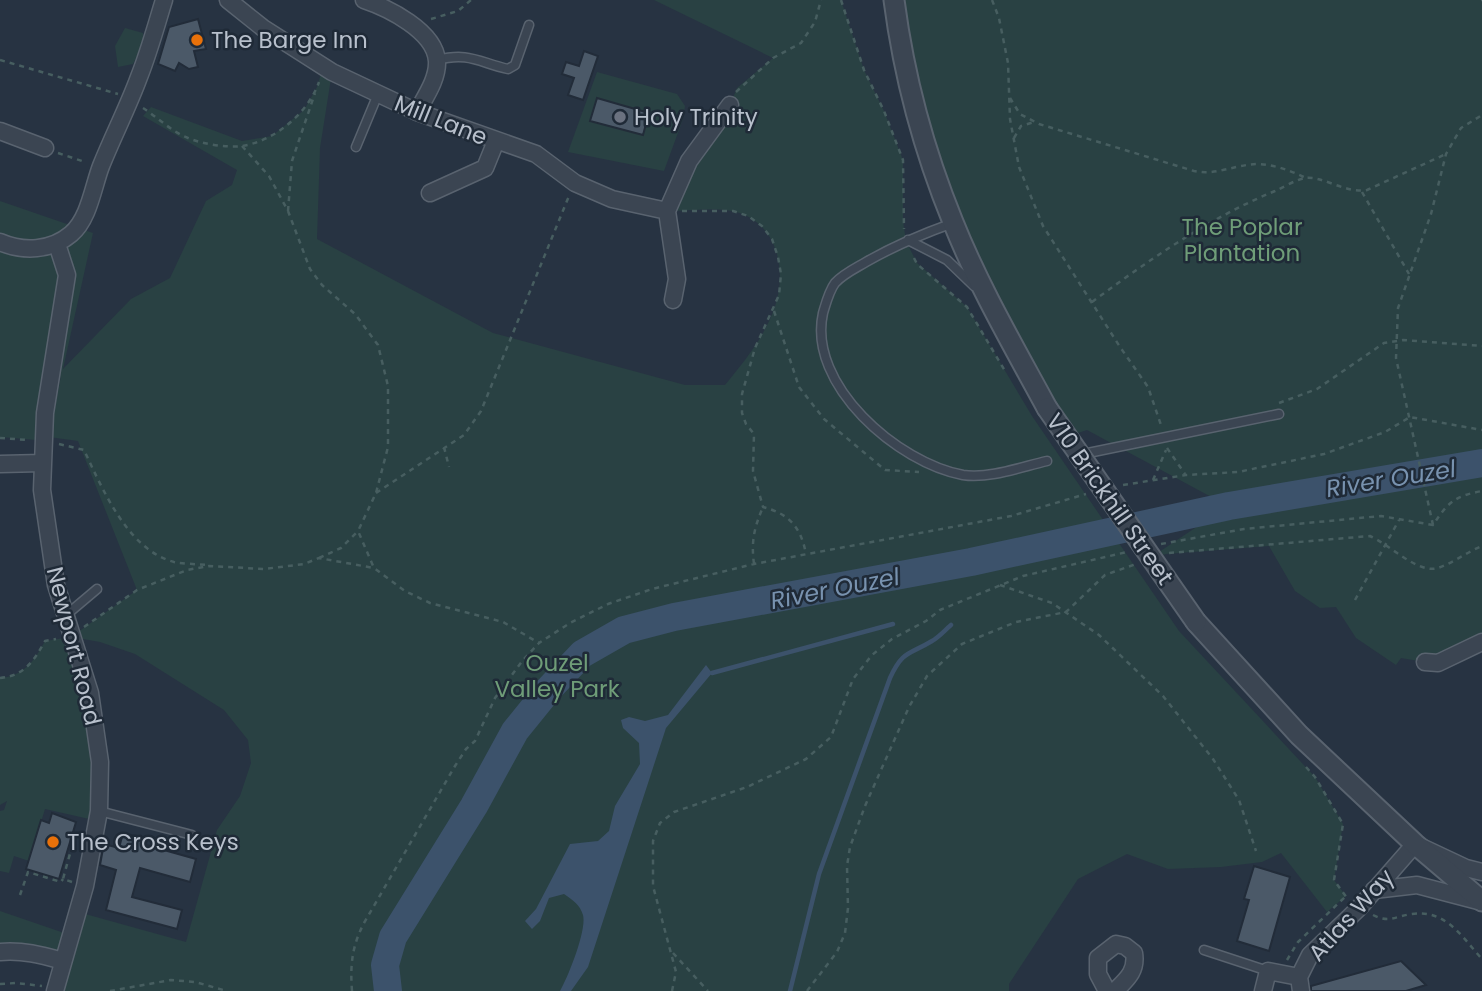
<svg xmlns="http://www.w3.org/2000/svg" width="1482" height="991" font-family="Poppins,sans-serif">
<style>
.green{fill:#294143}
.water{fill:#3c526b}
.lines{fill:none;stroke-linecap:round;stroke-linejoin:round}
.stream{stroke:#3c526b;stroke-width:4.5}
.river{stroke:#3c526b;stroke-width:28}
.building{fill:#4b5968;stroke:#222c39;stroke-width:2}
.service-casing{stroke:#59636f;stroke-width:11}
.minor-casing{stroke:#59636f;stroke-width:19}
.tertiary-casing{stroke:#59636f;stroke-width:23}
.path{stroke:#475e60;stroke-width:2.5;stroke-dasharray:5 5;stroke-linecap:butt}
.service{stroke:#3b4552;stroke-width:8}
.minor{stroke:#3b4552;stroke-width:16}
.tertiary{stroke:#3b4552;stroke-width:19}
.tertiary-bridge-casing{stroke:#59636f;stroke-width:23;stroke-linecap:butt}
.tertiary-bridge{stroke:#3b4552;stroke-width:19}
.food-dot{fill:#e8710a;stroke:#1f2a37;stroke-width:2.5}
.worship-dot{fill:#6b7280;stroke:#1f2a37;stroke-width:2.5}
.labels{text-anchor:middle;stroke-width:5;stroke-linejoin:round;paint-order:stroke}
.poi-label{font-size:23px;fill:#b8c0cc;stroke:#1f2a37;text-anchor:start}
.street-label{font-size:23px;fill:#b8c0cc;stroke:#1f2a37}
.park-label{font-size:23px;fill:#6f9d78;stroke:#1f2a37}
.water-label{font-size:24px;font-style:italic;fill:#7892af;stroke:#1f2a37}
</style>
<rect width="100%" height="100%" fill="#273342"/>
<path class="green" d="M654 0H841L864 70 884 111 903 160V221L906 241 917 263 967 307 1032 416 1179 631 1315 777 1343 824 1334 880 1346 896 1327 912 1281 853 1262 862 1221 867 1168 869 1127 854 1078 879 1009 984V991H55L63 962 0 952V911L70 935 78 912 186 942 217 830 240 796 251 763 248 740 224 710 135 654 100 642 72 637 90 693 98 821 45 809 29 861 14 856 9 873 0 871V811L4 810 7 801 0 805V678C24 676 34 661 45 641L71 637 137 590 78 441 49 437 61 376 36 440 0 437V201L93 233 63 369 131 299 170 278 206 201 232 185 237 170 143 116 151 107 242 141 272 136 304 110 317 87 323 67 332 72 320 148 317 239 493 333 685 385H725C756 347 792 303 776 251 770 232 756 217 736 212 718 207 687 211 667 211L730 105 737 88 773 58Z
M894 0H1482V642L1425 662 1401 658 1396 665 1356 638 1336 607 1320 608 1295 591 1269 546 1166 554 1147 560 1228 506 1087 430 1078 433 1070 421 1047 408 953 223Z
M125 28 143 33V44L133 64 118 67 115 46Z
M597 72 677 94 685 106 683 119 664 171 568 152Z"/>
<path class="water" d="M706 665 712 673 666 728 588 967 571 991H560C568 977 587 930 583 915 580 905 573 900 564 894L549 898 540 921 532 929 525 921 536 909 570 844 598 841 609 831 615 806 640 764 639 743 623 728 621 720 629 717 645 721 668 715Z"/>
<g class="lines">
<path class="stream" d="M712 673 893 624
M790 991 819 874 890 678C903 650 909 655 932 641 939 637 945 630 951 625"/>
<path class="river" d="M388 991 385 965 393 937 474 806 515 731 549 689 582 654 624 630 674 617 971 562 1229 506 1482 463"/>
</g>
<path class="building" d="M198 19 206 49 194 51 198 67 189 69 179 63 175 71 158 64 169 27Z
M584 51 598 56 583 100 568 95 574 78 562 74 566 62 579 66Z
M597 98 649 113 643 135 590 121Z
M52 813 76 822 59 879 26 869 41 820 49 823Z
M123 833 147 839 146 845 196 859 190 882 140 868 132 897 182 910 177 929 106 910 116 870 100 865 102 854 104 844 119 848Z
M1254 866 1290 877 1269 951 1237 941 1249 900 1244 899Z
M1401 961 1426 985 1406 991H1311V986Z"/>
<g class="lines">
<g class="service-casing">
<path id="service" d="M437 60C469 52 478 62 508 69L515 65 529 25
M356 147 378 94
M953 223C922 234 894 246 866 262 856 268 843 274 835 283 829 291 826 303 823 313 807 385 898 463 963 475 989 479 1021 467 1047 461
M908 240 947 260 974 286
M1088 453 1279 414
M65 616 97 589
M99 811 192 835
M1204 950 1268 971"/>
</g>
<g class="minor-casing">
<path id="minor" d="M228 0 263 28 332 72 417 112 536 154 575 183 612 199 667 211 689 161 730 105
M364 0C388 8 435 31 437 61 438 79 425 97 417 112
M0 131 45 148
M430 193 485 168 496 141
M667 211 677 279 673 300
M0 242C23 252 51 251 71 234 89 219 93 187 101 166 113 136 128 107 139 77 149 52 156 26 164 0
M0 464 42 463
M1425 662 1438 663 1482 642
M1374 890 1417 885 1482 902
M0 952C23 950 41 955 63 961
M55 991 85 886 99 811 100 762 90 693 56 585 42 490 45 413 67 275 57 244
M1107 991 1098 974V958L1116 944 1125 946 1134 953C1137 971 1127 979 1115 991
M1263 991 1268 971 1299 977
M1301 991 1299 977 1310 955 1359 908 1415 844 1466 868 1482 872"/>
</g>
<g class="tertiary-casing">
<path id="tertiary" d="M894 0C904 77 924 151 953 222 979 287 1014 347 1047 408
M1196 622 1299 735 1415 844 1482 901"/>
</g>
<path class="path" d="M841 0 864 70 884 111 903 160 904 229
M992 0 999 18 1008 63 1010 119 1019 167 1043 226 1120 347 1148 387 1162 428
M1481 0H1482
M431 19 458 11 471 0
M0 60 118 94
M736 92 773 58 801 43 815 22 821 0
M1010 98 1020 114 1039 124 1194 171C1216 176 1236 164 1259 164 1276 165 1291 171 1306 178
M143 108C157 117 172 132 188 138 202 144 227 148 242 146 275 141 308 113 319 82
M1014 138 1021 126 1034 122
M242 146 269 176 288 211 310 269 322 285 355 314 378 345 388 386V447L376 493 358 531 374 568 405 591 430 603 503 622 539 643
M58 153 85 162
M1362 192 1409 274
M288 211 292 161 315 93
M682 211H733L748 216 762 226 772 239 778 257 781 274 779 295 755 348 742 394V413L746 424 754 434 753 471 763 507C790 514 801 528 806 554
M914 258 917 264 967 307 1005 371
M1092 302C1149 260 1209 218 1275 191 1284 187 1295 180 1305 178 1321 175 1346 194 1367 190L1446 154
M774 311 799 387 824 419 885 470 919 472
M1279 403 1317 389 1384 343 1403 340 1482 346
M0 438 28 440
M59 444 84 450C103 490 128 550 174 562 184 564 196 564 207 565
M444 447 449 467
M1167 448 1185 474
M1153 480 1166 450
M1123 485 1186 475 1238 472 1324 454 1385 432 1410 417 1482 430
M376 493 464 435 481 411 569 196
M1433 525 1396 358 1398 308 1431 214 1446 154 1461 128 1482 115
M1161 544 1244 529 1381 516 1433 525C1448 502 1455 496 1482 491
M1169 553 1370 536C1390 545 1418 574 1438 568 1453 563 1467 552 1482 546
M319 558 341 548 358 531
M754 564C751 542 754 528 763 507
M1000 585 1052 603 1099 635 1163 696 1213 759 1239 800 1256 851
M1355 600 1399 520
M84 627 137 590 187 570 209 566 264 569 304 564 319 558 374 568
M0 678C24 676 34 661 45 641L56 639
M1306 767 1315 777 1343 824 1334 880 1347 898
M72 882 63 879 74 839
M20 895 28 872 61 882 63 879
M1373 915C1389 923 1394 917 1411 914 1446 909 1461 936 1482 959
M673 953 708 991
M1287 960 1298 942 1346 896
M0 984 16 983 42 986
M110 991 171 980 195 982 227 991
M352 991C350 965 352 946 364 923L455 766 466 749 475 741 495 698 523 660 539 643 570 623 608 604 652 589 754 564 1011 516 1086 494
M672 991 676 972 653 886V841L660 823 674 812 747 787 806 759 831 737 853 679 872 655 892 639 926 621 940 610 1023 576 1127 552
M807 991 837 952 845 933 848 908 847 866 850 847 865 806 909 707 927 676 962 644 1016 622 1066 612 1105 575 1136 564"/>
<use href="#service" class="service"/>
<use href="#minor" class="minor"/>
<use href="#tertiary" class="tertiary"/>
<g class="tertiary-bridge-casing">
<path id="tertiary-bridge" d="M1047 408 1196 622"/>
</g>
<use href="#tertiary-bridge" class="tertiary-bridge"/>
</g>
<g class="food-dot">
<circle cx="197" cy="40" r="7"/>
<circle cx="53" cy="842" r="7"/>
</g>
<circle class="worship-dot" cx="620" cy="117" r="7"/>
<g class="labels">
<g class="poi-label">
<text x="211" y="48">The Barge Inn</text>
<text x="634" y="125">Holy Trinity</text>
<text x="67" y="850">The Cross Keys</text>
</g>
<g class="street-label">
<text transform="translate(441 120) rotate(22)" y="8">Mill Lane</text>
<text transform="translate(1110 499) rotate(55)" y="8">V10 Brickhill Street</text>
<text transform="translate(74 646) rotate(76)" y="8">Newport Road</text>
<text transform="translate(1351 915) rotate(-48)" y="8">Atlas Way</text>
</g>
<g class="park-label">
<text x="1242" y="235">The Poplar<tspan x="1242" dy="26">Plantation</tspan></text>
<text x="557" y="671">Ouzel<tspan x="557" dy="26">Valley Park</tspan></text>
</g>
<g class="water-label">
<text transform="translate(1391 479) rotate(-9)" y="8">River Ouzel</text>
<text transform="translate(835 589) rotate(-11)" y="8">River Ouzel</text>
</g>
</g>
</svg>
